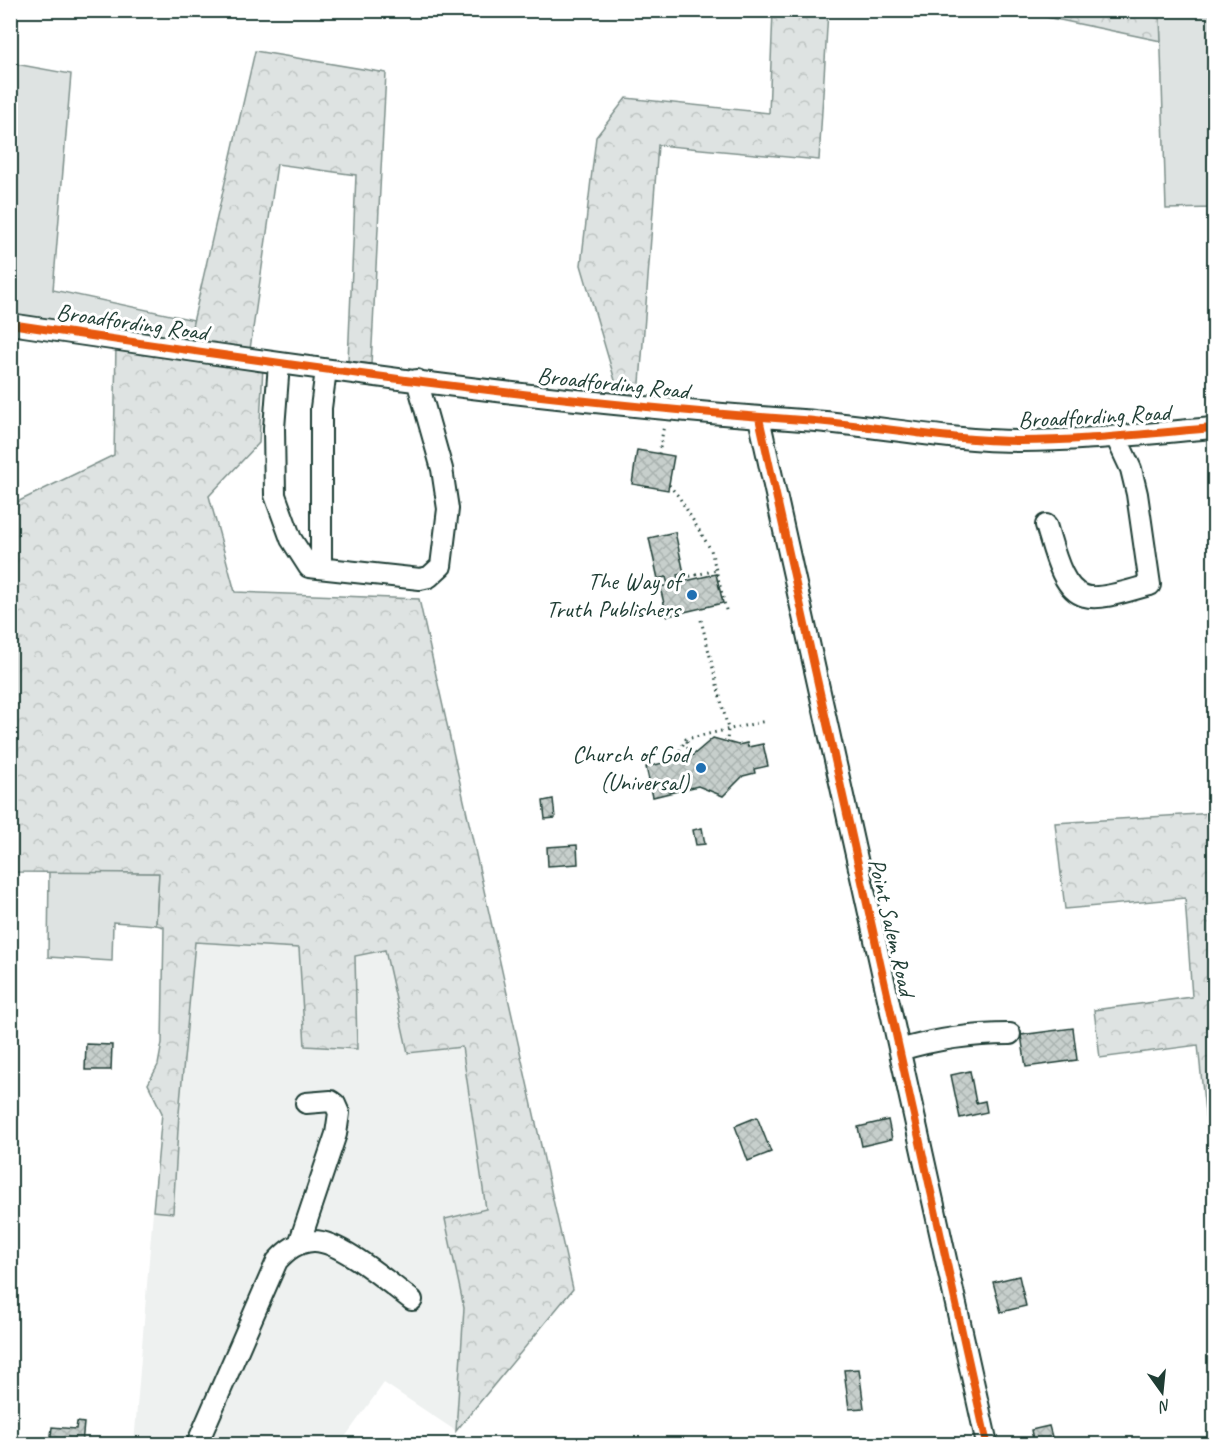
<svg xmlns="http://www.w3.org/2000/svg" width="1225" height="1455" font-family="Caveat,sans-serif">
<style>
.built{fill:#eef1f0}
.grass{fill:#dee3e2;stroke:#7e908b;stroke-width:1.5}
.forest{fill:url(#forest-crowns);stroke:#7e908b;stroke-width:1.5}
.building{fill:url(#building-cross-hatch);stroke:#1f3d34;stroke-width:1.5}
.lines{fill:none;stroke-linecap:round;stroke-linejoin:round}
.minor-casing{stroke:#1f3d34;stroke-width:24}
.path{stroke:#1f3d34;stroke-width:3;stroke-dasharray:1.5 4.5;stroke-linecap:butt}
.minor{stroke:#fff;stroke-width:20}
.cycleway-casing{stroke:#fff;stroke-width:11}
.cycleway{stroke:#e8590c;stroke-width:8}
.poi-dot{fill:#1f6fb2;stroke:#fff;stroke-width:2}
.labels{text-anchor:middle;stroke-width:6;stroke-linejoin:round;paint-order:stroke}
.street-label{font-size:24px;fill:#1f3d34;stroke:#fff}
.poi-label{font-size:24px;fill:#1f3d34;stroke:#fff;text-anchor:end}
</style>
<defs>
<pattern id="forest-crowns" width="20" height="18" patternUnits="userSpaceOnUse" patternTransform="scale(1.5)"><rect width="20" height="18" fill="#dee3e2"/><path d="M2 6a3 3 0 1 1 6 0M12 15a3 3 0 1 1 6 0" fill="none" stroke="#bec4c2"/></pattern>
<pattern id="building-cross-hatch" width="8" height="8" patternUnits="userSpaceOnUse" patternTransform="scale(1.5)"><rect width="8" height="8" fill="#c7cfcc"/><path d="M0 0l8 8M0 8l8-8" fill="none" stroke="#aab3b0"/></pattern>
</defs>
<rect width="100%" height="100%" fill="#fff"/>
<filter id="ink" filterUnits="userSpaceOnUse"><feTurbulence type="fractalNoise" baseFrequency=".0167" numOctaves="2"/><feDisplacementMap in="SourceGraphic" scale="12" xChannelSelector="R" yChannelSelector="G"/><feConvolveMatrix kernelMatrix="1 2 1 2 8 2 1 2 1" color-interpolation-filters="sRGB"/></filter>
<g filter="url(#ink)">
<path class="built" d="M195 941 300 948 305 1046 357 1049 355 955 385 950 408 1053 462 1047 486 1209 445 1219 464 1308 456 1431 384 1383 340 1444H134L153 1211 173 1213 179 1113Z"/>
<path class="grass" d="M1136 11H1214V208L1166 209 1160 20Z
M10 63 71 74 53 290 194 320 186 354 11 326Z
M49 871 159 873 156 925 113 922 112 961 48 957Z"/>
<path class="forest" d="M773 11H828L819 160 658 145 639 396 619 394 581 265 596 137 626 98 769 113Z
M1017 11H1136L1160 19 1161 41Z
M255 51 386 73 371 364 348 361 356 175 277 164 248 363 263 366 259 443 209 496 235 592 419 599 573 1289 456 1431 464 1308 445 1219 486 1209 462 1047 408 1053 385 950 355 956 357 1049 305 1046 299 948 195 942 179 1113 173 1213 153 1211 162 1113 148 1084 158 1065 162 1043 164 927 156 925 159 873 11 872V505L114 455 116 344 186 353Z
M1214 813V1198L1198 1045 1100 1058 1094 1010 1192 997 1185 898 1065 909 1055 823Z"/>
<path class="building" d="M637 450 674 456 668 490 632 484Z
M675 532 684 573 677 575 679 582 668 585 666 577 658 579 649 538Z
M716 574 723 603 667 616 660 587Z
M713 738 738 745 747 743 748 747 763 744 768 766 754 769 755 773 743 776 723 796 698 786 653 797 646 767 692 756Z
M553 799 555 818 545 819 543 801Z
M702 828 705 844 696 845 693 830Z
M577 845 578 864 548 866 547 847Z
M1073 1028 1077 1060 1026 1067 1021 1035Z
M86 1044 112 1045 111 1070H85Z
M970 1071 976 1103 985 1101 987 1112 960 1118 951 1075Z
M757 1117 771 1152 748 1161 735 1126Z
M888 1120 892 1139 862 1146 858 1127Z
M1019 1276 1026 1306 1001 1312 993 1282Z
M859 1369 864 1408 849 1409 844 1370Z
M77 1422 84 1423 82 1444H50L52 1427 76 1429Z
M1049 1426 1054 1444H1034L1031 1430Z"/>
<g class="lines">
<g class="minor-casing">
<path id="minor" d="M10 324C273 363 537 402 802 420 875 425 947 441 1020 441 1085 441 1150 433 1214 428
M279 364 274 428 275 495 291 539 309 567 420 579 429 577 441 566 448 509 442 469 417 380
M759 418 987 1444
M1046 525C1053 546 1061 590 1085 596 1101 601 1133 589 1150 585L1137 494 1131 469 1116 437
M321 568V408L326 370
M900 1050C936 1039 971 1034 1010 1034
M299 1244 336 1134 339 1113 335 1104 331 1101 306 1103
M197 1444 277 1261C287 1250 297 1242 313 1241 340 1240 389 1283 412 1300"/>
</g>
<path class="path" d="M659 454 664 425
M669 485 679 497 711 550 727 614
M678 579 717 570
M701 620 728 729 727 742
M687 741 689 757
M674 761 686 739 766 721"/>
<use href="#minor" class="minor"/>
<g class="cycleway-casing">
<path id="cycleway" d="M10 324C273 363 537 402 802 420 875 425 947 441 1020 441 1085 441 1150 433 1214 428
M759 418 987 1444"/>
</g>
<use href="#cycleway" class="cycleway"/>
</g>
</g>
<g class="poi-dot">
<circle cx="692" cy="595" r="6"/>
<circle cx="701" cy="768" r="6"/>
</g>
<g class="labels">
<g class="street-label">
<text transform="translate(132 322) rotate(8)" y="8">Broadfording Road</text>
<text transform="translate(613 383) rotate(6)" y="8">Broadfording Road</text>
<text transform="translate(1094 416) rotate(-3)" y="8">Broadfording Road</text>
<text transform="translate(892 927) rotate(77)" y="8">Point Salem Road</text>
</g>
<g class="poi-label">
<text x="680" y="589">The Way of<tspan x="680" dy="28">Truth Publishers</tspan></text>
<text x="689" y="762">Church of God<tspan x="689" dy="28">(Universal)</tspan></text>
</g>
</g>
<rect width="1225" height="1455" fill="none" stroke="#fff" stroke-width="36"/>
<rect x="18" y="18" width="1189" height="1419" fill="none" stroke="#1f3d34" stroke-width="2" filter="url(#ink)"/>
<g transform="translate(1162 1392) rotate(165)" stroke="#ffffff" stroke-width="4.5" paint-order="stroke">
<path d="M0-4.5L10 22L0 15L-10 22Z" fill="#1f3d34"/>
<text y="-9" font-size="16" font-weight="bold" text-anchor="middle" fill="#1f3d34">N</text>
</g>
</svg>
